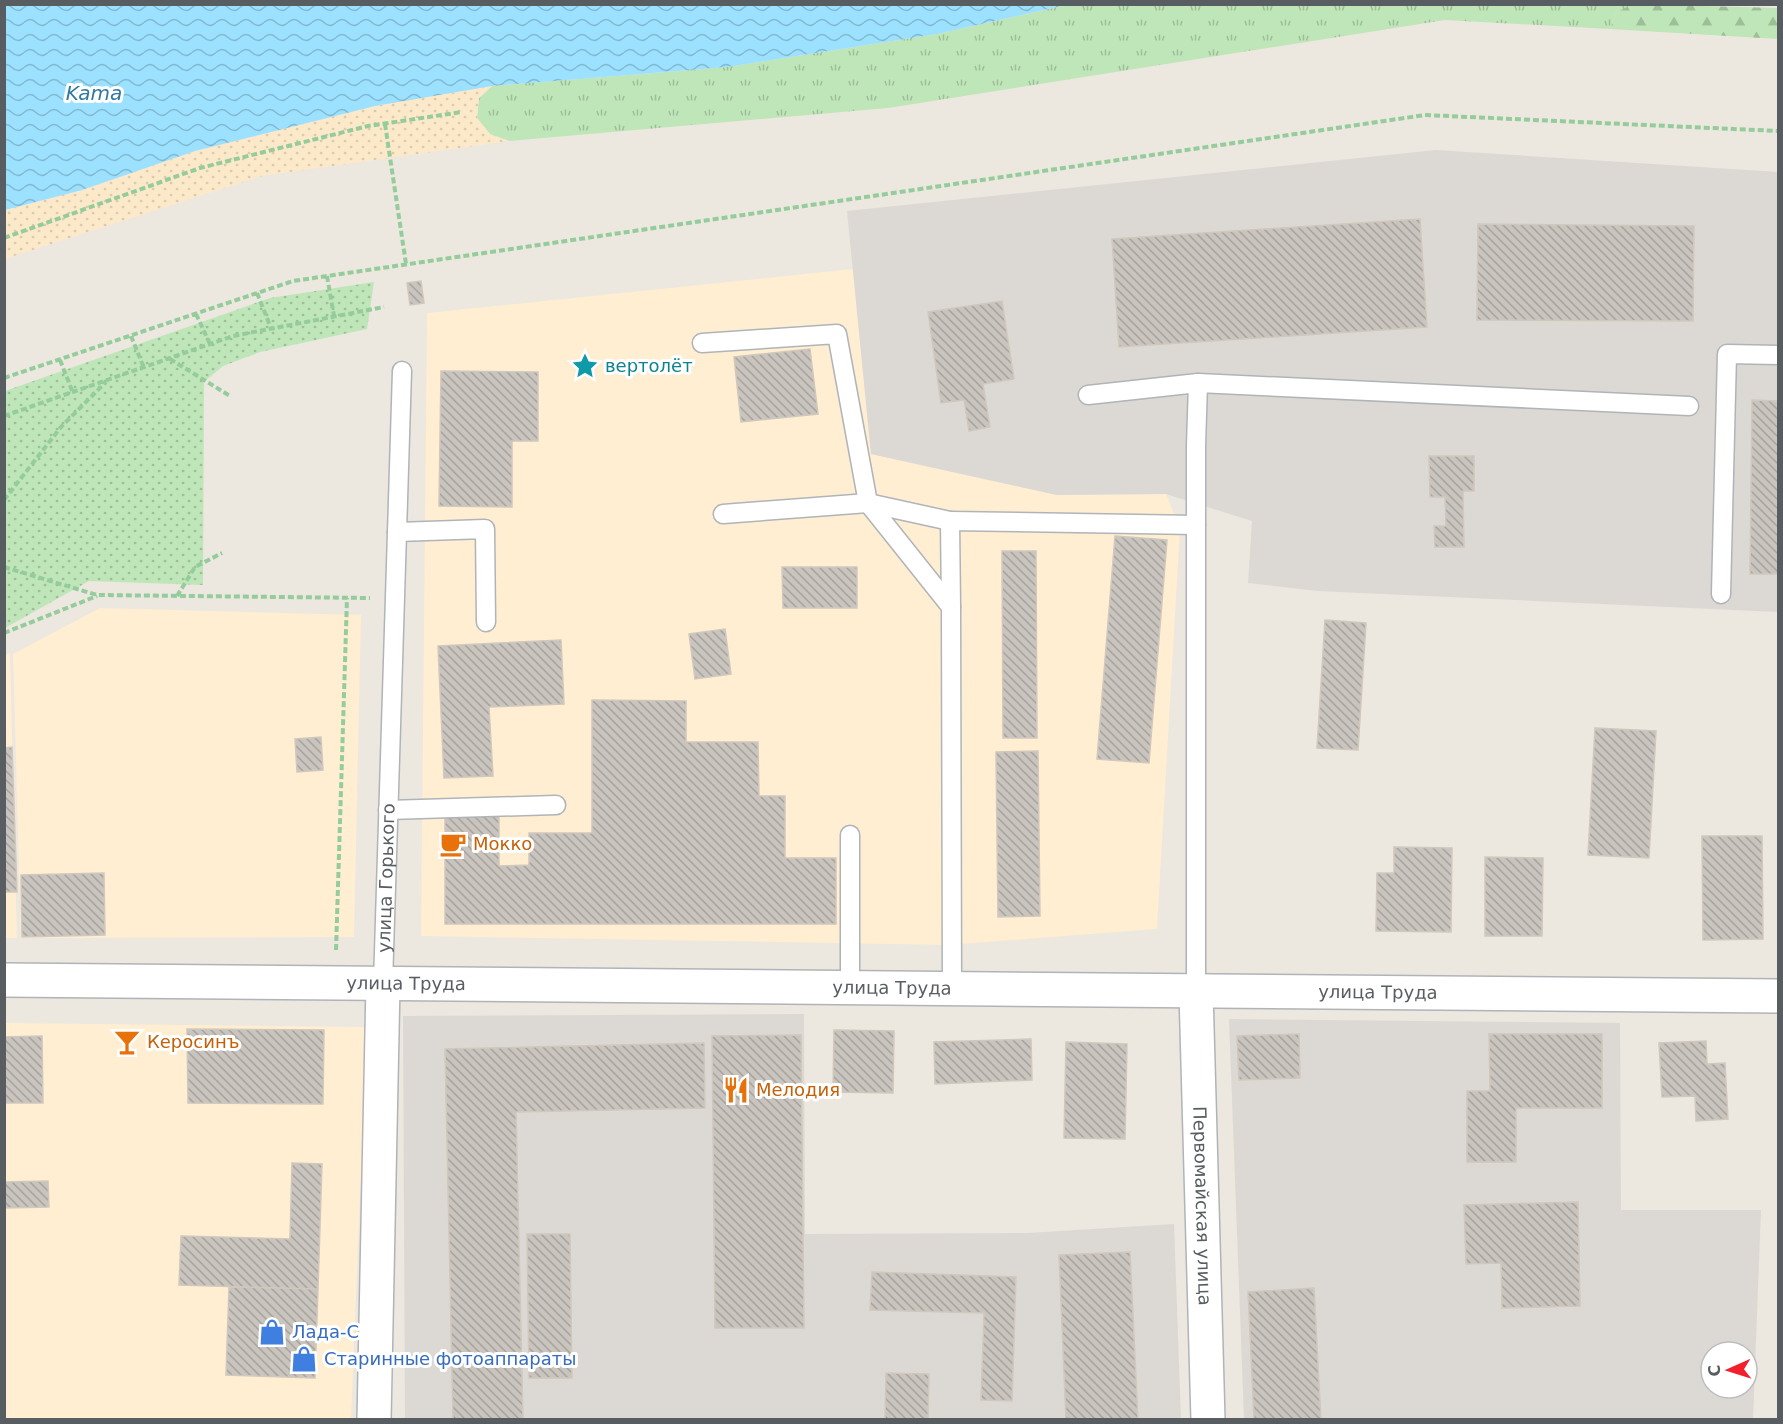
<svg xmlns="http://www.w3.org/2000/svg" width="1783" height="1424" font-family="'DejaVu Sans',sans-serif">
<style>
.commercial{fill:#ffeed1}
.industrial{fill:#dcd9d4;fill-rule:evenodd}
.grass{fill:url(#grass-tufts)}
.forest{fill:url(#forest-firs)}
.sand{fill:url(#sand-dots)}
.park{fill:url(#park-dots)}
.water{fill:url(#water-waves)}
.building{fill:url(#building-back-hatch);stroke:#d1c8bd;stroke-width:1.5}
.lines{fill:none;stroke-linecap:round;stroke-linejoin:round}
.service-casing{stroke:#b0b4b8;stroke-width:21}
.minor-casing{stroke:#b0b4b8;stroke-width:36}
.path{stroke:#95cc9c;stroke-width:4;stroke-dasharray:6 3;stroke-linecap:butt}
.service{stroke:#fff;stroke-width:18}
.minor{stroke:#fff;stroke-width:33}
.labels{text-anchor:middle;stroke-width:6;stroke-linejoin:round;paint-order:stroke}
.culture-label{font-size:18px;fill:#0d838f;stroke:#fff;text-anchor:start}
.food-label{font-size:18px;fill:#c56008;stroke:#fff;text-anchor:start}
.street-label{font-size:18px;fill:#585d61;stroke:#fff}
.shop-label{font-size:18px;fill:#366cbe;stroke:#fff;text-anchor:start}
.water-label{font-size:20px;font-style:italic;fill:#3178a3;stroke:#fff}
</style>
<defs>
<pattern id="grass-tufts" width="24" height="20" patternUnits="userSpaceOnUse" patternTransform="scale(1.5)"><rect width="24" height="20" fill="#bfe6b9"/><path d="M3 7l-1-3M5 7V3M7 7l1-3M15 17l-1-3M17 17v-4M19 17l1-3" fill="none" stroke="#9ebe9a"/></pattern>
<pattern id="forest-firs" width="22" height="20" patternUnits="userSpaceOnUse" patternTransform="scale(1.5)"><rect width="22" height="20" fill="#bfe6b9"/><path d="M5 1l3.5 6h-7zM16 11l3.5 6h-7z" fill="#9ebe9a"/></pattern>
<pattern id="sand-dots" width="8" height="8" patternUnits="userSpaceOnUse" patternTransform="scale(1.5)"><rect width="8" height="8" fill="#fce9ca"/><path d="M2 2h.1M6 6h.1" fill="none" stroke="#dacab0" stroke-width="1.8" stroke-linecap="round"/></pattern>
<pattern id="park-dots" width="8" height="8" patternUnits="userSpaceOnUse" patternTransform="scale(1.5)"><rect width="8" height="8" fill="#bfe6b9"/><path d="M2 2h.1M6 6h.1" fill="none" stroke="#9ebe9a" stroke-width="1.8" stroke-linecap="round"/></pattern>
<pattern id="water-waves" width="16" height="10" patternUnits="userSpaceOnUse" patternTransform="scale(1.5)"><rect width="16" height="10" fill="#9ce1ff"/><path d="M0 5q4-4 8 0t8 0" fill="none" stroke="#82bad2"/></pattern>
<pattern id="building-back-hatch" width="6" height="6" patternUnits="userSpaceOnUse" patternTransform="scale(1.5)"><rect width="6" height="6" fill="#c9c4be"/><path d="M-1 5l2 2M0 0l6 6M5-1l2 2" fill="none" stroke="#a6a29e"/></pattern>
</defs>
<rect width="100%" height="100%" fill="#ece7df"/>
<path class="commercial" d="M853 269 871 454 1057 495 1166 494 1180 528 1157 929 947 945 421 936 427 313Z
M100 608 361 615 354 937 21 938 13 654Z
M10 653 17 938H4V655Z
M5 1023 367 1027 351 1419 5 1420Z"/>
<path class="industrial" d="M1436 150 1778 172V612L1317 591 1248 583 1252 521 1166 494 1057 495 871 454 847 211Z
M804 1014 805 1234 1028 1233 1174 1224 1181 1419H405L403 1016Z
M1229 1019 1620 1023 1621 1210H1761L1753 1419H1244ZM1711 1352H1747V1388H1711Z"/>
<path class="grass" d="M1066 5H1633L1617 12 1610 29 1445 20 888 108 509 141 490 134 477 118 479 98 492 86 727 67 937 34Z"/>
<path class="forest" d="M1633 4 1778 8V39L1610 29 1617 12Z"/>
<path class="sand" d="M492 86 479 98 477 118 490 134 509 141 262 176 5 259V210L82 190 195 151 375 106Z"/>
<path class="park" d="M374 282 367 329 260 352 223 366 204 382 203 585 89 581 5 628V391L270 298Z"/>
<path class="water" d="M5 4H1066V5L937 34 727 67 492 86 375 106 195 151 82 190 5 210Z"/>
<path class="building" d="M1420 219 1427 327 1119 347 1112 239Z
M1478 224 1694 226 1693 321 1477 320Z
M421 281 424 303 410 305 407 283Z
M1002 301 1014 379 983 384 990 427 969 431 964 400 941 403 928 312Z
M810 349 818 414 741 422 734 357Z
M441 371 538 372V441H512V507L439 506Z
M1752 400 1778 401V574H1750Z
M1429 456H1474V491H1463L1464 547H1435L1434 526H1446L1445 497H1430Z
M1115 536 1167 540 1149 763 1097 759Z
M1002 551H1036L1037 738H1003Z
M782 567H857V608H783Z
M1325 620 1366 623 1358 750 1317 748Z
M725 629 731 674 695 679 689 634Z
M561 640 564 704 489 707 493 776 444 778 438 646Z
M592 700 686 701V742H758L759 796H785V858H836V924H445V816H499V866L529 865V833H592Z
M1595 728 1656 731 1649 858 1588 855Z
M321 737 323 770 297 772 295 739Z
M12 747 17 892H4V748Z
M1038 751 1040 916 998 917 996 752Z
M1702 836H1762L1763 939 1703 940Z
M1394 847 1452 848 1451 932 1376 931 1377 873H1394Z
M1485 857 1543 858 1542 936H1485Z
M104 873 105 935 22 937 21 875Z
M187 1029 324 1030 323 1104 188 1103Z
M834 1030 894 1031 893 1093 833 1092Z
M1299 1034 1300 1078 1239 1080 1237 1036Z
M1489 1034H1602V1108H1516V1162H1467V1091H1490Z
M801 1035 804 1328H715L712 1036Z
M42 1036 43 1103H4V1037Z
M1031 1039 1032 1080 935 1084 934 1042Z
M1706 1041 1707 1064 1725 1063 1728 1119 1696 1121 1695 1096 1662 1097 1659 1043Z
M1066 1042 1127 1044 1125 1139 1064 1138Z
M704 1043 705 1108 516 1112 523 1420H453L445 1049Z
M292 1163 322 1164 318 1289 179 1285 181 1236 290 1239Z
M48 1181 49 1207 4 1208V1182Z
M1578 1202 1580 1306 1502 1308 1501 1263 1466 1264 1464 1205Z
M527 1234H570L572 1378H529Z
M1130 1252 1138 1420H1066L1059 1255Z
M872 1272 1016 1277 1012 1401 981 1400 984 1313 870 1310Z
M229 1287 318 1289 315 1378 226 1375Z
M1314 1288 1321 1420H1254L1248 1292Z
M886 1373 929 1374 928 1420H885Z"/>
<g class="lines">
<g class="service-casing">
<g id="service">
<path d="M702 343 837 334 868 503 951 607 952 990"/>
<path d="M1198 383 1689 406"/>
<path d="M1088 395 1198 383 1196 446V992"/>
<path d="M723 514 868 503 950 521"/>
<path d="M397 532 485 529 486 622"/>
<path d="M1721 594 1727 354 1778 355"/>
<path d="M951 607 950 521 1196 525"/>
<path d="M388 810 556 805"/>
<path id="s1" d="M383 984 402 371"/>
<path d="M850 988V835"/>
</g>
</g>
<g class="minor-casing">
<g id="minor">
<path id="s2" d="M4 980 1778 996"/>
<path id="s3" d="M1196 992 1208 1420"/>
<path d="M374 1420 383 984"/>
</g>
</g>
<path class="path" d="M385 124 406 264
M4 238 200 168 368 126 462 112
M327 276 334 316
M257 293 271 328
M196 314 210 344
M131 336 144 368
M170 359 230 396
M60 360 73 393
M4 378 293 281 1425 115 1778 131
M4 416 233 336 384 307
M4 500 61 427 106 382
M4 567 97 595 370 598
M177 596 195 567 222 553
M4 633 97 596
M336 950 347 598"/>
<use href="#service" class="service"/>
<use href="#minor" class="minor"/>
</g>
<defs>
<g id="sight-bare" transform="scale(2.07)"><path d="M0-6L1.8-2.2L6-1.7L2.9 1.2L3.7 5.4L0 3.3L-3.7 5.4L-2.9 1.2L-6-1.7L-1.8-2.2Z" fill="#0f9aa8" stroke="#fff" stroke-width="2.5" paint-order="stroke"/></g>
<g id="cafe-bare" transform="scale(2.07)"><path d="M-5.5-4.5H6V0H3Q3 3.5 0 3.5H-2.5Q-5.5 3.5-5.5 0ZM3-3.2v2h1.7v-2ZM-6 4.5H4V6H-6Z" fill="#e8710a" stroke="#fff" stroke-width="2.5" paint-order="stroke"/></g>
<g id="bar-bare" transform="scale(2.07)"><path d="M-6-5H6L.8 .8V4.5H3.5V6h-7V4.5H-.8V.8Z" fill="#e8710a" stroke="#fff" stroke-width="2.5" paint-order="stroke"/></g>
<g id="restaurant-bare" transform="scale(2.07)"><path d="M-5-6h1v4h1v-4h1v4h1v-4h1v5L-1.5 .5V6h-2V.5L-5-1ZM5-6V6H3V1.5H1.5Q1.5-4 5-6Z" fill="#e8710a" stroke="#fff" stroke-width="2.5" paint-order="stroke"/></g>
<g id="shop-bare" transform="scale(2.07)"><path d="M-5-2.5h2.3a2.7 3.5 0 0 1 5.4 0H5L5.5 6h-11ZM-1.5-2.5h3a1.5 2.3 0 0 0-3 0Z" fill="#3f7fe0" stroke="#fff" stroke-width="2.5" paint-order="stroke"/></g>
</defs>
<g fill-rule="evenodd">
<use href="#sight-bare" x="585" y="366"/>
<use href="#cafe-bare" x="453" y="844"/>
<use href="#bar-bare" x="127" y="1042"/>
<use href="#restaurant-bare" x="736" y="1090"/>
<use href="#shop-bare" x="272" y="1332"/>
<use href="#shop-bare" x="304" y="1359"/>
</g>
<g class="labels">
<g class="culture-label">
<text x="605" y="372">вертолёт</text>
</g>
<g class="food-label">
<text x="473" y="850">Мокко</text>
<text x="147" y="1048">Керосинъ</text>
<text x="756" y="1096">Мелодия</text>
</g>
<g class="street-label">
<text dy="6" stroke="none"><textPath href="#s1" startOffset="106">улица Горького</textPath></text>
<text dy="6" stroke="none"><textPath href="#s2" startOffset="402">улица Труда</textPath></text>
<text dy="6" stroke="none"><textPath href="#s2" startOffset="888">улица Труда</textPath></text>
<text dy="6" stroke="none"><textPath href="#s2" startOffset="1374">улица Труда</textPath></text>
<text dy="6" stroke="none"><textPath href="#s3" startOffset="214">Первомайская улица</textPath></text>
</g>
<g class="shop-label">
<text x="292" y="1338">Лада-С</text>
<text x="324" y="1365">Старинные фотоаппараты</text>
</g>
<g class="water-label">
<text x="94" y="100">Kama</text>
</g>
</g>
<rect width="1783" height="1424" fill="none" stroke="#585d61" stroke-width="12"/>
<g transform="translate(1729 1370) rotate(267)"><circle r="28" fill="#ffffff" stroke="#bcbec0" stroke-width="1.5"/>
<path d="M0-4.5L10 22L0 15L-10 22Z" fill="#f1202c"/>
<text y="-9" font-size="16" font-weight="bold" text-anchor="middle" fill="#585d61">С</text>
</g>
</svg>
